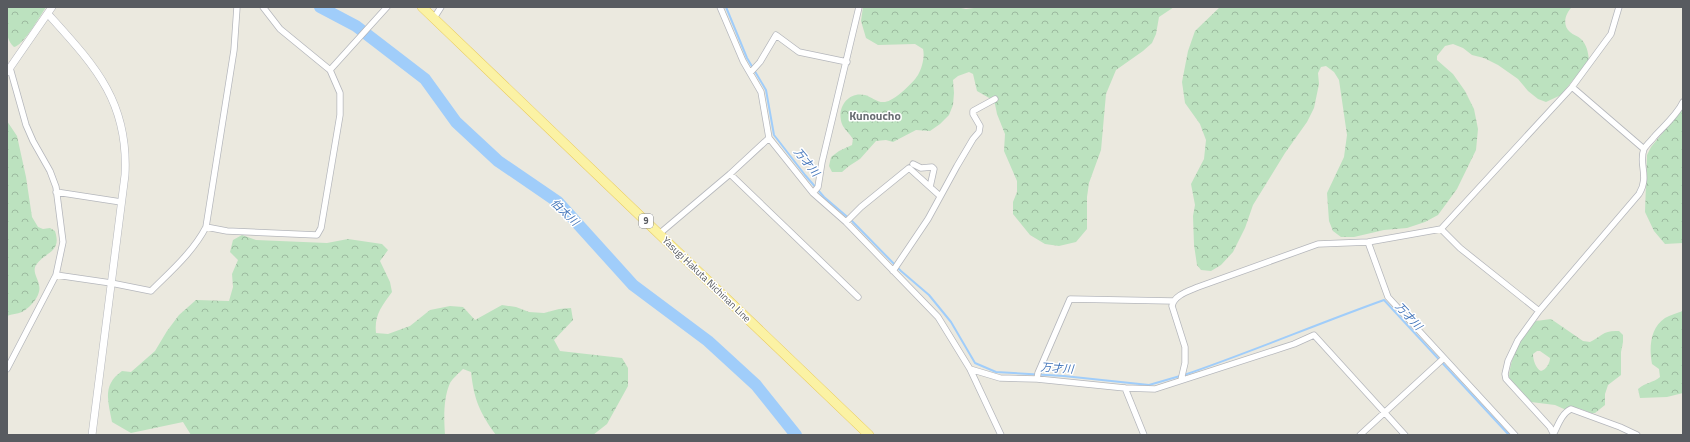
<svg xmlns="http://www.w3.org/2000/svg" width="1690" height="442" font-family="'Titillium Web','Noto Sans JP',sans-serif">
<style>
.forest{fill:url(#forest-crowns);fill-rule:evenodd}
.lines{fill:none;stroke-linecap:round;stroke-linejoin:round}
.stream{stroke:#a0cdfa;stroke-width:2}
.river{stroke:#a0cdfa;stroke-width:12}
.minor-casing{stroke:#b5b7bc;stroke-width:7}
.tertiary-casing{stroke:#b5b7bc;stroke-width:8}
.primary-casing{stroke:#e9ca59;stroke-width:10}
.minor{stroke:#fff;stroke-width:5.5}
.tertiary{stroke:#fff;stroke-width:7}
.primary{stroke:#fbf2a4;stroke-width:9}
.labels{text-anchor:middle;stroke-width:3;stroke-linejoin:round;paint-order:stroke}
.shield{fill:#fff;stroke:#8a8c90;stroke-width:1}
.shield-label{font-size:9px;font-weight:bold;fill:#585b60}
.street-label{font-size:10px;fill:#585b60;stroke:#fff}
.water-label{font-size:11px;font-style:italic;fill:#4577bb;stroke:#fff}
.quarter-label{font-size:12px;font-weight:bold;fill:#696d72;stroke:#fff}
</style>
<defs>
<pattern id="forest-crowns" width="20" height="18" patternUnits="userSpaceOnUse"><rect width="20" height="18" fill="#bce2bf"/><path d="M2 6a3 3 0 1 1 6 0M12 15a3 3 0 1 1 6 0" fill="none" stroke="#9cba9f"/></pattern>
</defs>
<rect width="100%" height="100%" fill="#ebe9df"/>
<path class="forest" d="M7 7H46C40 16 23 46 14 47 4 39 6 19 7 7Z
M863 7H956L966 9 982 7H1174L1159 17 1156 34 1152 43 1143 51 1116 70 1106 94 1101 150 1089 183 1087 197V229L1076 242 1059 246 1045 244 1030 235 1013 214V202L1017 192V181L1004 151 1005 134 997 114 995 104 991 99 977 91 973 74 969 72 958 76 953 80 954 93 953 105 949 115 940 124 930 131 916 130 893 142 886 140 876 141 860 159 849 166 842 172H832L829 166 831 157 839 151 852 145 853 139C850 134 844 129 842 124 836 108 848 91 865 95 872 97 877 103 885 102 894 101 913 83 918 75 922 68 925 57 923 49L915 44 878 45 866 38 861 21Z
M1220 7H1572C1565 14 1562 25 1570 32 1573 35 1578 36 1581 39 1587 45 1588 52 1589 60L1561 95 1546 102 1538 99 1528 91 1518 79 1498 65 1484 58 1472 55 1463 48 1453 44 1445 46 1437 56V60L1453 74 1465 91 1474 109 1478 129 1476 150 1457 189 1438 215 1425 222 1407 228 1384 230 1354 237H1341L1333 231 1329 221 1327 193 1344 157 1347 135 1339 80 1334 72 1326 66 1321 67 1318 73 1319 84 1314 108 1307 122 1285 153 1253 205 1245 228 1233 252 1221 265 1211 271 1201 270 1197 265 1194 245 1193 216 1195 205 1191 184 1204 159 1206 140 1200 124 1185 103 1182 82 1188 51 1195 31Z
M1683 108V243L1665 244 1654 231 1645 212 1647 155 1651 147Z
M7 121 17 136 26 177 32 217 38 227 43 229 50 228 55 231C62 253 46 251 36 265 32 272 38 278 39 285 42 295 30 308 22 312 17 314 12 314 7 316Z
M242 235 256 240 327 243 348 239 382 244 388 250 380 261 390 282 392 292C382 306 374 315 376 333L388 334 410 326 430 310 450 306 463 307 475 320 502 305 516 307 529 312 544 313 559 309 571 308 573 320 554 340 560 351 622 358 628 368V386L607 424 593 435H496C480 413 474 400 471 372L463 369C459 373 453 378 450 383 443 399 444 419 445 435H191L183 422 131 433 112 422C108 401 102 385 122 371L131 372 155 351 167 331 179 315 196 300 229 301 233 287 232 274 238 260 230 252 233 240Z
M1683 311V393L1667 397 1640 398 1638 389C1646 382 1653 383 1660 377L1659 369 1652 364C1649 348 1650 328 1665 318 1670 315 1677 313 1683 311Z
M1551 319 1583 341 1590 342C1602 336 1603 330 1619 331L1623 335V342L1621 352V375L1608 385 1605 394V405L1595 413H1591L1578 408 1564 409 1555 405 1531 402 1526 398 1509 378C1510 357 1521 335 1536 321ZM1537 351H1540L1550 358C1550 363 1546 370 1541 371 1536 369 1533 360 1533 354Z"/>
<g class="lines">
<path class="stream" d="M726 7 747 58 766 90 774 135 805 175 824 197 851 220 901 271 929 295 951 322 975 363 996 372 1064 376 1149 385 1180 376
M1184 375C1251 352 1317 324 1384 300L1509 435"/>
<path class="river" d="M320 7 356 26 425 79 456 122 498 161 558 202 633 285 708 341 756 385 796 435"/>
<g class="minor-casing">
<path id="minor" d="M263 7 280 29 330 70
M720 7 743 61 761 92 769 138 813 193 846 222 938 317 970 369 1001 435
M434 18 441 7
M750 73 760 62 776 35 799 52 847 62
M1572 87 1644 149
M913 164 921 168 932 167 934 169 930 187 940 196
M730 174 858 297
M56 192 121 202
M813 193 818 187 822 162 859 7
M846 222 861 207 909 168 930 187
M206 227 227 231 317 235 321 228 340 115V93L330 70 387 7
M1441 229 1460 248 1539 311
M659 234 730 174 769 138
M1368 242 1388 297 1515 435
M893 271 928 219 957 166 973 139 979 132 980 126 973 114V111L995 99
M56 275 111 283 151 291C171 271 193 252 206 227L234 50 237 7
M7 369 56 275 63 242 56 187 50 171 33 141 26 125 10 68
M970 369 1000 378 1037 379 1125 388 1155 389 1294 344 1314 335 1405 435
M1037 379 1038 373 1070 299 1173 301
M1181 380 1185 363V347L1172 306C1174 295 1189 291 1198 287L1318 244 1368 242 1441 229 1572 87 1611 34 1619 7
M1125 388 1144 435
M1554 433C1558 425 1562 413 1571 409L1620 427 1637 435
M1360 435 1444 358
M1554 435 1550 427 1506 379 1505 374 1508 361 1518 340 1539 311 1639 194C1650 176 1638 164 1644 149 1646 145 1651 141 1654 137 1664 126 1677 115 1683 102"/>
</g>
<g class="tertiary-casing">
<path id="tertiary" d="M48 14C94 65 129 101 125 175L92 435
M7 72 52 7"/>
</g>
<g class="primary-casing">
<path id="primary" d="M422 7 869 435"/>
</g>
<use href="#minor" class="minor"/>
<use href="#tertiary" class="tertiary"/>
<use href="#primary" class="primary"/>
</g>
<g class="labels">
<rect class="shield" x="639" y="214" width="14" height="14" rx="3"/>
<g class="shield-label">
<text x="646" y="224">9</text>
</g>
<g class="street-label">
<text transform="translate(707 279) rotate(44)" y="4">Yasugi Hakuta Nichinan Line</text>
</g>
<g class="water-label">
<text transform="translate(807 162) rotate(51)" y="4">万才川</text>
<text transform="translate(565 212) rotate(44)" y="4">伯太川</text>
<text transform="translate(1409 316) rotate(47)" y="4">万才川</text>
<text transform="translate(1057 368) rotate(4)" y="4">万才川</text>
</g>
<g class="quarter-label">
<text x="875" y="120">Kunoucho</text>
</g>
</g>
<rect width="1690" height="442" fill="none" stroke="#585b60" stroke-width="16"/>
</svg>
